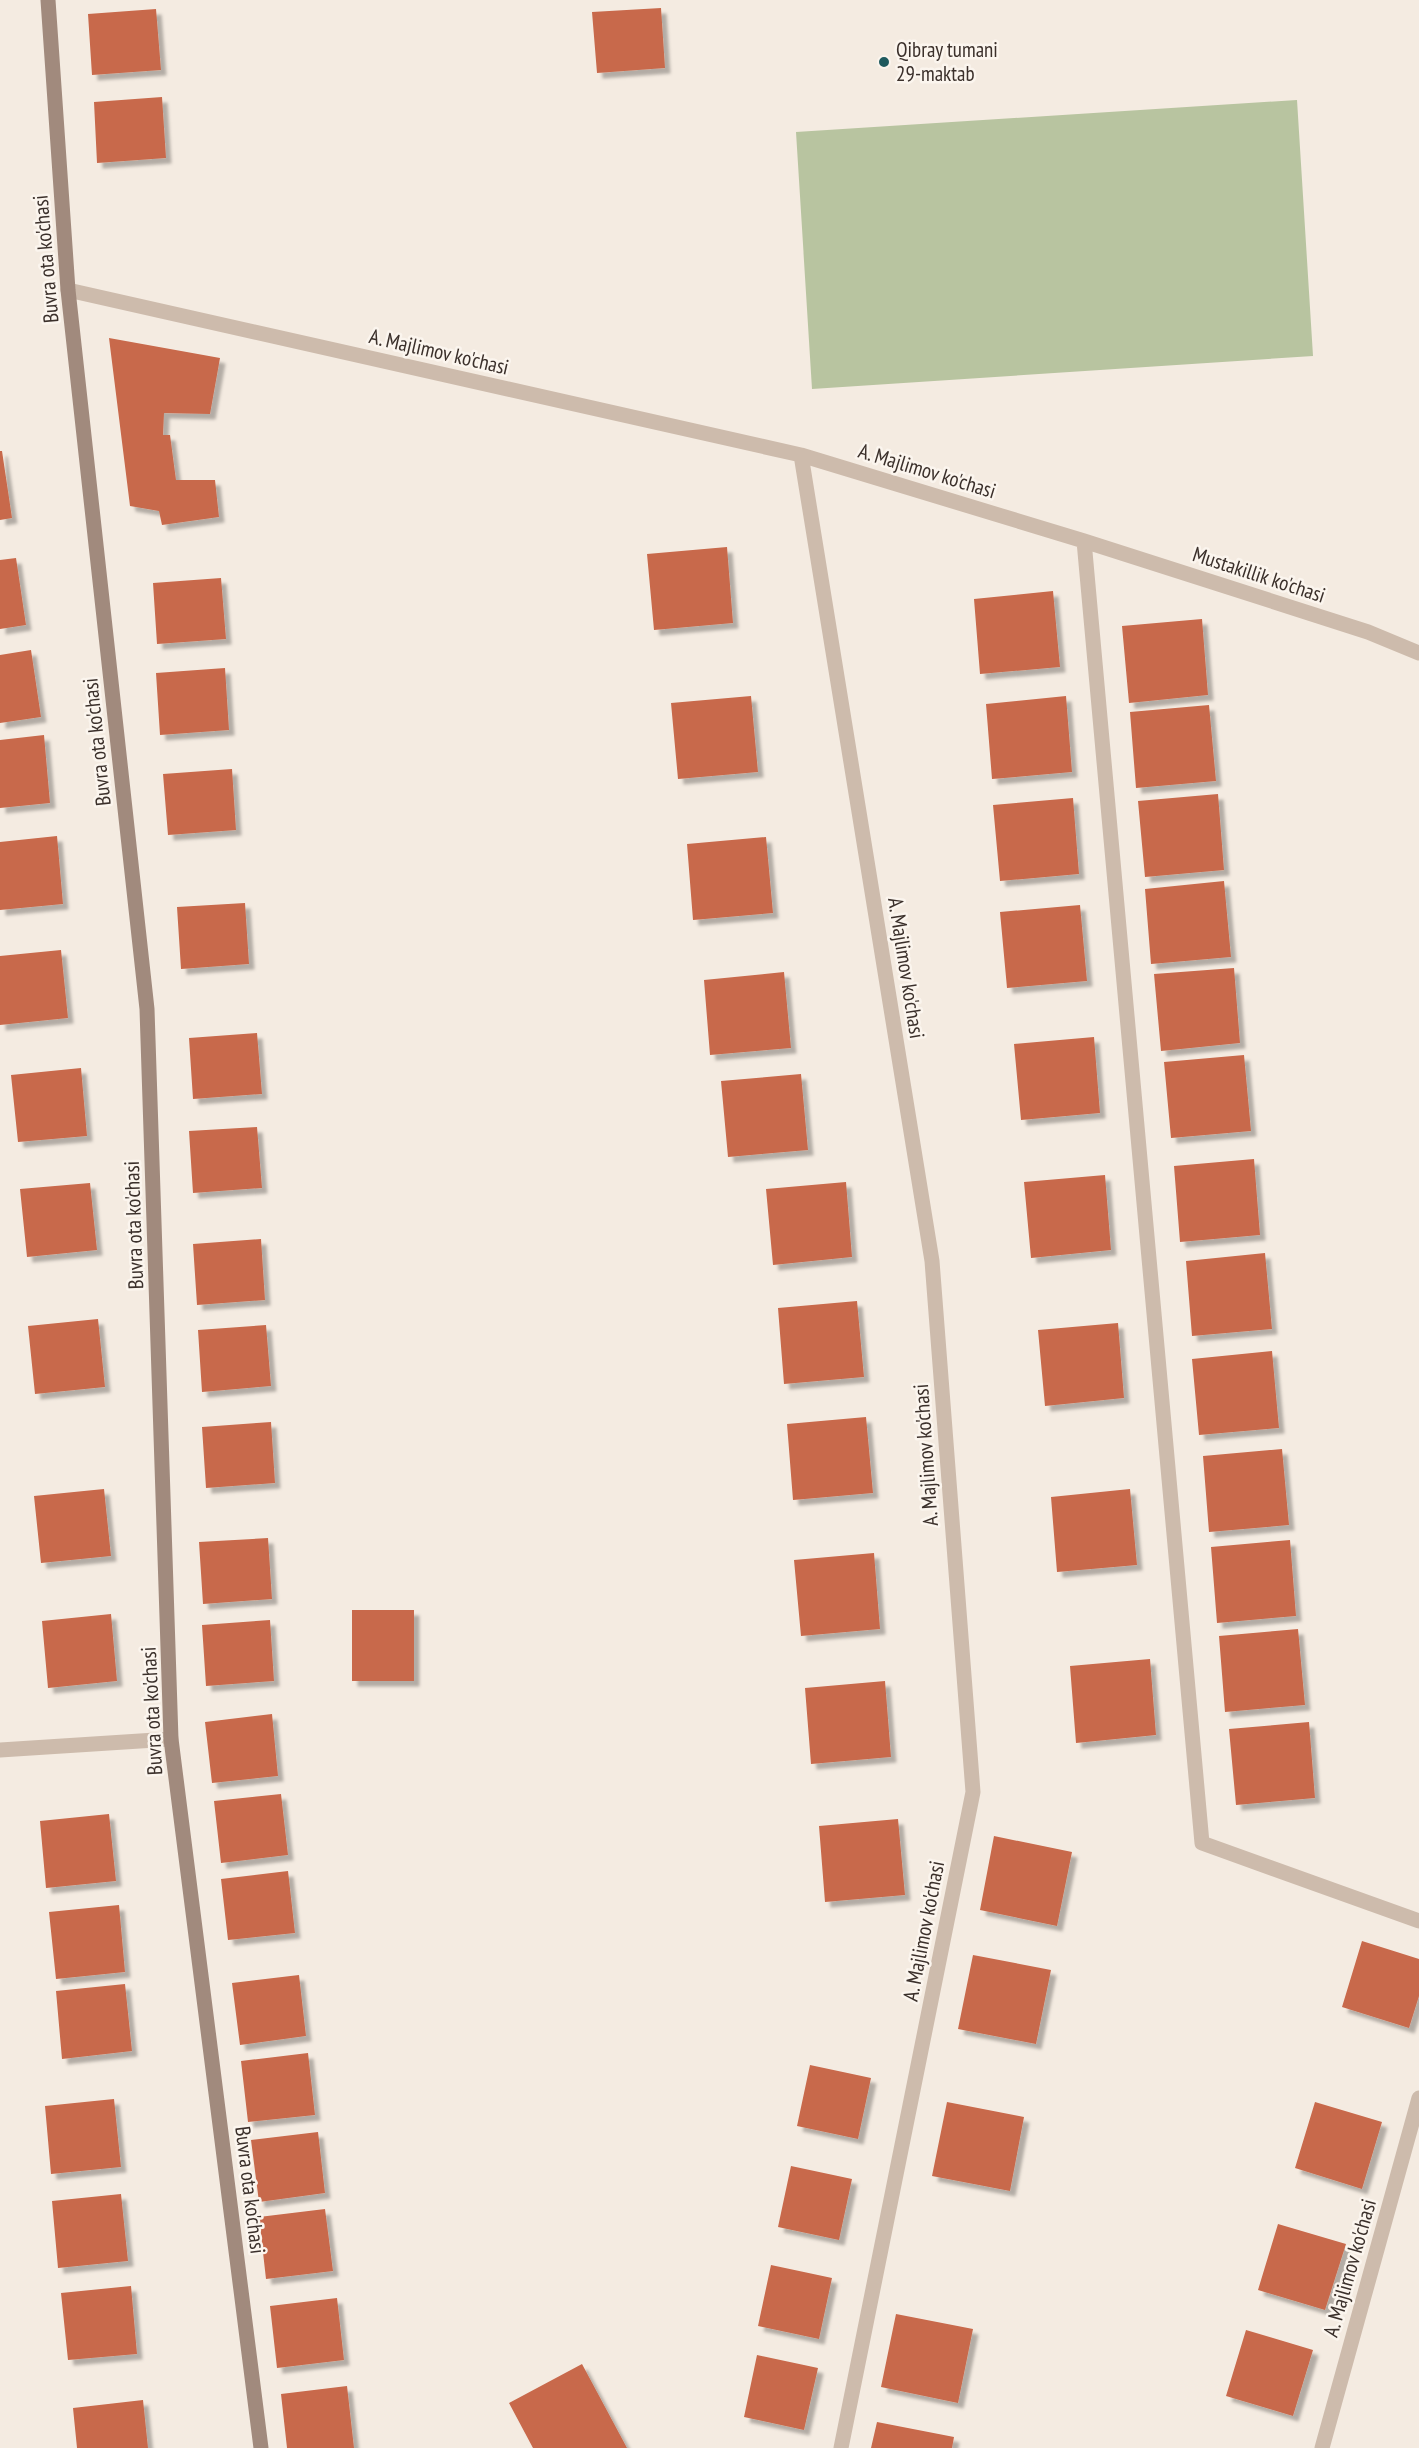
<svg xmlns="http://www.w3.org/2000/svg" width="1419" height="2448" font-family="'PT Sans Narrow',sans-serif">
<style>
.green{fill:#b8c4a0}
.building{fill:#c8694b;filter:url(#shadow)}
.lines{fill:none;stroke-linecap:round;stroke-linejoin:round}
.street{stroke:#cdbbac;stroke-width:15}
.secondary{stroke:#a18a7d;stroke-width:15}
.poi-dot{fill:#1f5a5e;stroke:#fbf5ee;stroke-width:2}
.labels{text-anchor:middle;stroke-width:5;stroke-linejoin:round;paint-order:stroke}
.poi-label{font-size:21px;fill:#3b302b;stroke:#fbf5ee;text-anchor:start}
.street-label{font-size:21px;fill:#3b302b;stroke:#fbf5ee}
</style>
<defs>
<filter id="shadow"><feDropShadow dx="5.5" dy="5.5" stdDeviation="1.5" flood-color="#0004"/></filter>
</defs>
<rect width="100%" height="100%" fill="#f4ebe1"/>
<path class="green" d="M1297 100 1313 356 812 389 796 132Z"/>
<path class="building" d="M661 8 665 68 597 73 592 12Z
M156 9 161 70 92 75 88 14Z
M162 97 166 158 97 163 94 102Z
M109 338 220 358 210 414 164 413 163 435H170L176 480H215L219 517 162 525 159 511 130 506Z
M0 451H2L12 518 0 520Z
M727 547 733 623 654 630 647 554Z
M16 558 26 625 0 629V560Z
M221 578 226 639 157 644 153 583Z
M1053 591 1060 667 980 674 974 599Z
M1202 619 1208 695 1129 703 1122 626Z
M31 650 41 717 0 723V655Z
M225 668 229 730 160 735 156 673Z
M751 696 758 772 678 779 671 703Z
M1066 696 1072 772 992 779 986 704Z
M1209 705 1216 781 1136 788 1130 712Z
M44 735 50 803 0 808V740Z
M232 769 236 830 168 835 163 774Z
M1218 794 1224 870 1145 877 1138 801Z
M1073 798 1079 874 1000 881 993 805Z
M57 836 63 904 0 910V842Z
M766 837 773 913 693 920 687 844Z
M1224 881 1231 957 1151 964 1145 889Z
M245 903 249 964 181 969 177 907Z
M1080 905 1087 981 1007 988 1000 912Z
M61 950 68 1018 0 1025V956Z
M1234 968 1240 1043 1161 1051 1154 974Z
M784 972 791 1048 710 1055 704 980Z
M257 1033 262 1094 193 1099 189 1038Z
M1094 1037 1100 1113 1021 1120 1014 1044Z
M1244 1055 1251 1131 1171 1138 1164 1062Z
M81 1068 87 1136 18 1142 11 1075Z
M801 1074 808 1150 728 1157 721 1081Z
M257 1127 262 1188 193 1193 189 1131Z
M1254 1159 1260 1235 1180 1242 1174 1166Z
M1105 1175 1111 1250 1031 1258 1024 1182Z
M846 1182 852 1257 773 1265 766 1189Z
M90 1183 97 1250 27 1257 20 1189Z
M261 1239 265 1300 197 1305 193 1244Z
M1265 1253 1272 1329 1192 1336 1186 1261Z
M857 1301 864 1377 784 1384 778 1308Z
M98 1319 105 1387 35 1394 28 1326Z
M1118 1323 1124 1398 1045 1406 1038 1330Z
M266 1325 271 1386 202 1392 198 1330Z
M1272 1351 1279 1428 1199 1435 1192 1359Z
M866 1417 873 1493 793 1500 787 1424Z
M271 1422 275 1483 206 1488 202 1427Z
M1282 1449 1289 1525 1209 1532 1203 1456Z
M104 1489 111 1556 41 1563 34 1496Z
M1130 1489 1137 1565 1057 1572 1051 1497Z
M268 1538 272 1599 203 1604 199 1542Z
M1290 1540 1296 1616 1217 1623 1211 1547Z
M874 1553 880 1629 801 1636 794 1560Z
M352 1610H414V1681H352Z
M111 1614 117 1681 48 1688 42 1621Z
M270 1620 274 1681 206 1686 202 1625Z
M1298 1629 1305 1705 1225 1712 1219 1636Z
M1150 1659 1156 1735 1076 1743 1070 1666Z
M885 1681 891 1757 811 1764 805 1688Z
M272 1714 278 1776 212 1783 205 1722Z
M1309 1722 1315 1798 1236 1805 1229 1729Z
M281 1794 288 1855 221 1863 214 1801Z
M109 1814 116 1881 46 1888 40 1821Z
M898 1819 905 1895 825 1902 819 1826Z
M994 1836 1072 1852 1057 1926 980 1910Z
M288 1871 295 1933 228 1940 221 1879Z
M119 1905 125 1972 56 1979 49 1912Z
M1362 1941 1419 1959V1996L1409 2028 1342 2007Z
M973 1955 1051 1970 1036 2044 958 2029Z
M299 1975 306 2036 240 2045 232 1983Z
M125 1984 132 2051 62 2059 56 1991Z
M308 2053 315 2115 248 2122 241 2061Z
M810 2065 871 2078 858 2139 797 2126Z
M114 2099 121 2167 51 2174 45 2106Z
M947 2102 1024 2117 1010 2191 932 2176Z
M1315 2102 1382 2122 1362 2189 1295 2168Z
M318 2132 325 2193 259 2202 251 2140Z
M791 2166 852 2179 839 2240 778 2227Z
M121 2194 128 2261 58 2268 52 2201Z
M325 2209 333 2271 266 2279 259 2217Z
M1278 2224 1346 2244 1325 2310 1258 2290Z
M771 2265 832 2278 819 2339 758 2326Z
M131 2286 137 2354 68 2360 61 2293Z
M337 2298 344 2360 277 2368 270 2306Z
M896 2314 973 2329 958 2403 881 2387Z
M1246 2330 1313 2350 1293 2416 1226 2396Z
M757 2355 818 2368 804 2430 744 2417Z
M582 2364 627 2448H533L509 2403Z
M347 2386 354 2448H287L281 2394Z
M143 2400 148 2448H77L73 2408Z
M877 2422 954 2437 952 2448H871Z"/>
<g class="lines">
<path class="street" d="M68 290 801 455 1084 541 1368 632 1419 653
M801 455 932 1261 973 1792 841 2448
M1084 541 1202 1843 1419 1921
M0 1750 171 1739
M1322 2448 1419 2098"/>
<path class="secondary" d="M48 0 68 290 147 1009 171 1739 261 2448"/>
</g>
<circle class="poi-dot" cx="884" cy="62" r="6"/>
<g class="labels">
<g class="poi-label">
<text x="896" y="57">Qibray tumani<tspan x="896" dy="24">29-maktab</tspan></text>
</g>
<g class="street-label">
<text transform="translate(46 259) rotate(-95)" y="7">Buvra ota ko'chasi</text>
<text transform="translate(439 352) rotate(13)" y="7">A. Majlimov ko'chasi</text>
<text transform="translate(927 471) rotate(17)" y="7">A. Majlimov ko'chasi</text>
<text transform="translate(1259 575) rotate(18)" y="7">Mustakillik ko'chasi</text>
<text transform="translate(97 742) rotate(-96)" y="7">Buvra ota ko'chasi</text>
<text transform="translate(906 968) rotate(81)" y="7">A. Majlimov ko'chasi</text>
<text transform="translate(134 1225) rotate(-92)" y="7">Buvra ota ko'chasi</text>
<text transform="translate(926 1455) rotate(-94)" y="7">A. Majlimov ko'chasi</text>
<text transform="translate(152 1711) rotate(-93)" y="7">Buvra ota ko'chasi</text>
<text transform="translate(924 1931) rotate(-79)" y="7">A. Majlimov ko'chasi</text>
<text transform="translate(250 2190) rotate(83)" y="7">Buvra ota ko'chasi</text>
<text transform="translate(1350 2268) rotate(-74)" y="7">A. Majlimov ko'chasi</text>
</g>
</g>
</svg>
